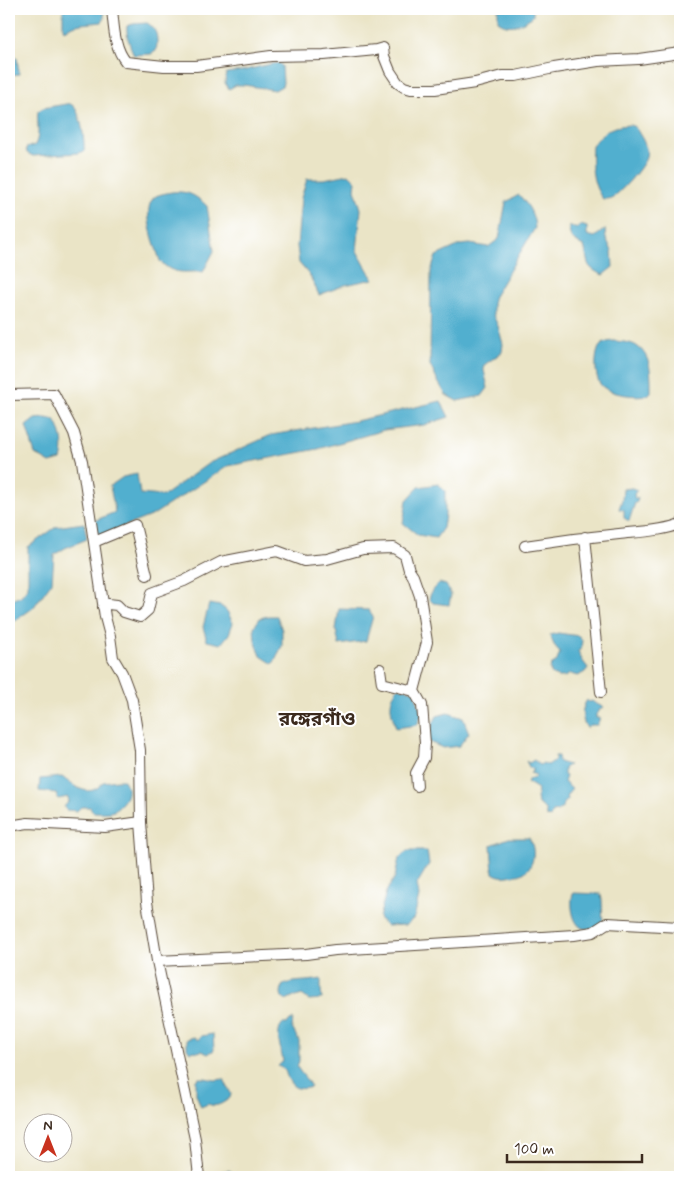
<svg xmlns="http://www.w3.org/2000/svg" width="689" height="1186" font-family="Mynerve,'Noto Sans Bengali',sans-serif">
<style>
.water{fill:#51afcf;stroke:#466c76}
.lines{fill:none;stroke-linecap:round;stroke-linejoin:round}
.minor-casing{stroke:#554637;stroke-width:12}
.minor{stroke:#fff;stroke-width:10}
.labels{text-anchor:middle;stroke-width:4;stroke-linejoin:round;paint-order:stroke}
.quarter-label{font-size:19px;font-weight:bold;fill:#3b2a1e;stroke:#fff}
</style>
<rect width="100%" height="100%" fill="#fff"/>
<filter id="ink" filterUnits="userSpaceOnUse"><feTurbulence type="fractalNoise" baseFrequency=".02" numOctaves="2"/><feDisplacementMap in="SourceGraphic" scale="10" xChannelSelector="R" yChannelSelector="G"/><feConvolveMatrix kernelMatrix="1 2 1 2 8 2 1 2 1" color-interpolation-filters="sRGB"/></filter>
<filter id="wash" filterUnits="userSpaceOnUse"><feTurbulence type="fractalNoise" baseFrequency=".0096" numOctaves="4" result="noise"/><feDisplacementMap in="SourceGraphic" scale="20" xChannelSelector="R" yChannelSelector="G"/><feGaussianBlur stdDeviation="1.12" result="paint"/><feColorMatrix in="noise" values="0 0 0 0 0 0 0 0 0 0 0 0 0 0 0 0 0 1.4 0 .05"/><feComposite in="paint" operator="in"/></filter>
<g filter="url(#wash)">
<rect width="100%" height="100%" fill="#eae4c6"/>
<path class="water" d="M63 9H104V18L102 22 81 24 73 26 64 30 63 28Z
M498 9H533V16C522 24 510 30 498 21Z
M147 23C158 29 158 40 156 51L151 54 134 55C130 46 126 36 127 26L133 24Z
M15 57 17 58 19 74 9 75V58Z
M279 63 282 66 283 83 282 86 275 90 244 85H236L229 89 225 83 226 73 242 71 271 64Z
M66 104C67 104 69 103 70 104 81 107 85 142 84 151L79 153 33 156 27 153 26 148 35 145C41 133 36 123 38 111L43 108Z
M629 125C636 126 637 130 640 135 644 141 648 150 646 157 645 165 618 196 611 198 609 199 606 199 603 199 591 185 591 162 592 145 606 130 608 127 629 125Z
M349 174 356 181 355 189 361 209 357 251 373 279 345 285 319 295 310 276 299 263 297 246 301 198 307 179H324Z
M172 192C189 191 195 195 207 206L214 251 203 272C186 271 173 276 160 261 156 246 139 207 156 196 160 194 167 193 172 192Z
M519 195C529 206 534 214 535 228L493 298V315L498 326 503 344 502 352 483 366 488 388 482 396 457 401 446 395 437 380 430 365 431 271 436 256 460 245 470 244 488 247 499 239 506 202Z
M569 225 577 229 580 225 587 227V235L595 237 605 229 606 238 612 251 613 267 603 275C584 267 589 263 584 246 572 241 569 238 569 225Z
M615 341C622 342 632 342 638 347 652 357 651 377 651 392L648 395C636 397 613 395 603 387 594 381 594 354 600 346 604 342 610 341 615 341Z
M441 401 449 417 424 425 384 430 318 449 228 466 153 515 98 537 94 521 115 512 110 486 123 477 137 474 140 494 163 496 209 463 271 435 356 421Z
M46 418 55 420C62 431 65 447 61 460L50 463 35 454 26 426 35 419Z
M438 484 445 491V515L443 528 436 538 418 535 403 523 407 500 419 487Z
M632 488 637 490 634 494 635 499 638 498 637 502 635 503 629 521 624 518V510L619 509 622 500 623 489Z
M84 523 87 539 65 548 54 555 52 582 33 608 9 625V601L21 596 28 587V547L56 527Z
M439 583 446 585 451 595 449 605 433 603 429 599 432 590Z
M209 604 221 606 227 611 233 623 229 634 221 644 207 641 203 627Z
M339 609 369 610 373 616 366 641 339 645 336 630Z
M268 616H277L282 630V646L273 664 261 656 255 640 254 627 260 618Z
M558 633 579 636 582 640 581 649 578 651 582 660 588 668 585 672 578 676 570 674 564 677H558L552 675 550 670 551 665 557 661 560 652 554 645 550 635Z
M398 687 414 691 422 714 417 725 396 728C391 711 387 703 398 687Z
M587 700 589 702 592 701C595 704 600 705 604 708L599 710V712L596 714V718H600L597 725H590L587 728C581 720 581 708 587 700Z
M448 713 463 718 469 733 459 746 443 748 429 742 428 733 437 716Z
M555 756H558L559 762 569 765 564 768V775L566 776 564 782 572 789 567 795 568 800 564 803C562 809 559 811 553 812L550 817 546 816C546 810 544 807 538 804L537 797 538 789 527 782 529 779 535 778 536 775 530 773 534 770 529 767 526 761 529 763 534 760 540 765 543 763 548 765 555 760Z
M62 777C74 786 90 800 103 782L117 780H124C130 790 127 798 120 805 119 806 114 810 114 811 108 813 99 812 93 812L90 807H81L77 811 66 810 64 807 69 801 68 797 58 799 56 793 39 791 40 779Z
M509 838H529C536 848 535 867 523 873 519 876 512 875 508 876 502 877 497 876 493 873L491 845Z
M407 851H427L429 864 417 884 419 896 414 918 406 925 386 926 379 918 386 892 395 877 399 858Z
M573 893 601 894 602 900 603 927C597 928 588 930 582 928 572 923 570 903 573 893Z
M321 979V990L322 999 309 1000 302 995 296 997 294 996 286 1000 282 998 281 993 282 986C289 980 310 982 321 979Z
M293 1019 292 1028 299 1041V1061L297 1067C301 1074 308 1080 311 1087 295 1092 289 1085 285 1070L278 1066 283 1061C281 1049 275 1034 282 1024H287L289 1021Z
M213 1034 214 1050 208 1054 202 1051 197 1052 195 1051 190 1052 187 1048V1039L194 1037 198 1040 201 1036Z
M199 1078H205L215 1080 224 1079 231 1094 230 1098C223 1103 217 1108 208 1104L201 1107 196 1094V1080Z
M228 1170 232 1172 234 1175 233 1177H210L216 1173Z"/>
</g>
<g filter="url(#ink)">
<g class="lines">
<g class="minor-casing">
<path id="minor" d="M112 9C114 27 114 48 126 62L164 66H196L271 56 324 55 376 50 383 48 384 56 390 71 398 83 404 87 411 89H435L475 83 502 76H516L554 68 598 61 639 59 680 53
M9 395 54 394 74 433 82 461 105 617 110 636 113 658 122 673 132 700 140 750 141 822 147 902 157 961 195 1139 199 1177
M585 537 601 692
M94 542 135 525 147 575
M525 546C556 541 587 537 619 534 637 532 664 531 680 524
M103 607 108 604 117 605 124 612 140 617 148 610 152 593 184 581 221 562 277 551 304 561 327 559 363 549 394 548 405 555 409 570 413 576 420 596 427 642 414 691
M380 669 382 683 414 691 422 705 425 743 424 758 416 773 417 786
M9 826 28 823 105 827 141 822
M157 961 306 954 335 950 574 935 593 932 607 923 680 927"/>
</g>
<use href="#minor" class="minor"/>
</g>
</g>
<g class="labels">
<g class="quarter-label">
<text x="317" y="725">রঙ্গেরগাঁও</text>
</g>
</g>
<rect width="689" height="1186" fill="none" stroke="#fff" stroke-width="30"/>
<g transform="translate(48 1138)"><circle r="24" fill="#ffffff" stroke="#b1aaa5"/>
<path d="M0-4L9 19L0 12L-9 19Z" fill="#c8321e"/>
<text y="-8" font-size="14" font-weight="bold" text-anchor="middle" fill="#3b2a1e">N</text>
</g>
<path d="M507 1154v8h135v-8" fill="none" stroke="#3b2a1e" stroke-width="2.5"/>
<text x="514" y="1154" font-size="15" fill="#3b2a1e" stroke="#ffffff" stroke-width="4" paint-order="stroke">100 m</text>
</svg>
